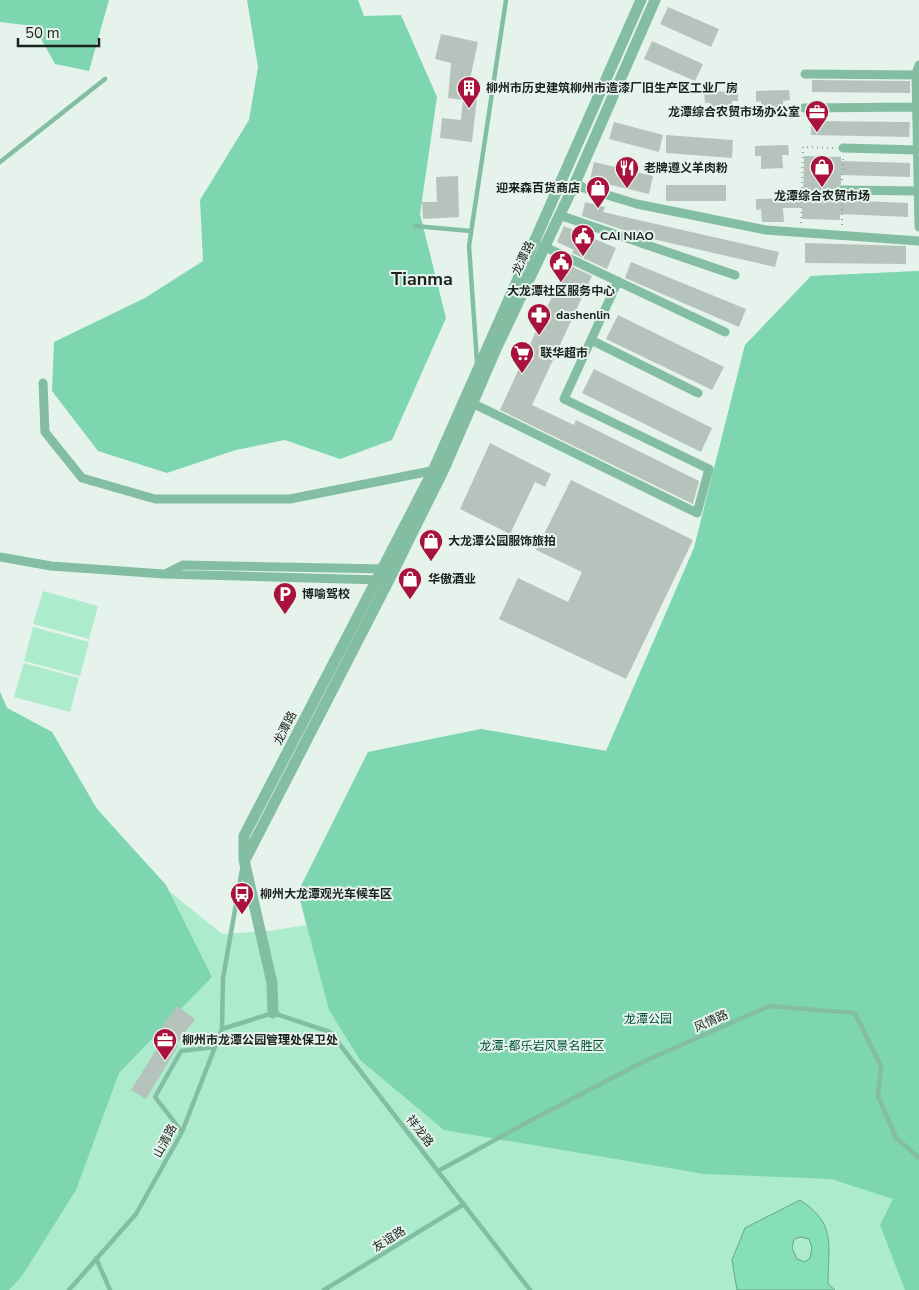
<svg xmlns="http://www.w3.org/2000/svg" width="919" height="1290" font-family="'Nunito Sans','Noto Sans SC',sans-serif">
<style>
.green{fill:#aceccd}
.forest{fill:#7dd6af}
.water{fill:#85dfb7;stroke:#66a689;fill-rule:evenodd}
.building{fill:#b5c3bc}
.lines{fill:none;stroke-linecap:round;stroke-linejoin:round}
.path{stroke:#99a49e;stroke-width:2;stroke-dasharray:1 4;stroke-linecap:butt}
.service{stroke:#83bea3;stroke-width:4.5}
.minor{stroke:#83bea3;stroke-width:9}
.tertiary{stroke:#83bea3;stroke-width:11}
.labels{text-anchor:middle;stroke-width:4;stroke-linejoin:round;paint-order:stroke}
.poi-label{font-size:12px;font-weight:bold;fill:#1c211f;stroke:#e5f3ec;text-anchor:start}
.street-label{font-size:12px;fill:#1c211f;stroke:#e5f3ec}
.park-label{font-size:12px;fill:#004f36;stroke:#e5f3ec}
.district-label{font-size:18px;font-weight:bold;fill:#1c211f;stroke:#e5f3ec}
</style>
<rect width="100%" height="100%" fill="#e5f3ec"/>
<path class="green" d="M919 271V1290H0V692L7 708 52 732 97 809 166 885 169 891 222 934 269 931 306 925 298 892 368 752 481 729 606 751 694 548 745 345 811 276Z
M43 591 98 606 89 639 33 624Z
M33 627 89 642 80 676 24 661Z
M24 663 79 678 70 712 14 697Z"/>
<path class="forest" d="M0 0H109L89 71 55 64 34 26 0 22Z
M247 0H358L364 16 401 15 437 97 420 214 446 318 392 440 340 459 285 440 236 450 167 473 98 451 52 391 54 342 145 298 203 261 200 200 249 120 258 67Z
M919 271V1290H905L880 1225 893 1199 831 1179 704 1174 444 1130 360 1060 329 1010 298 892 368 752 481 729 606 751 694 548 745 345 811 276Z
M0 692 7 708 52 732 97 809 166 885 212 977 119 1073 76 1190 22 1276 9 1290H0Z"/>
<path class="water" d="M800 1200C837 1224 828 1245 828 1284L835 1290H737L732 1260 745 1228ZM801 1237 809 1239 812 1248 810 1258 805 1262 797 1259 792 1248 794 1239Z"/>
<path class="building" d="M668 7 719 29 711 47 660 24Z
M441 34 478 42 470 79 479 80 472 142 440 138 442 118 461 120 463 100 448 98 451 63 435 59Z
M652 41 703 64 695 81 644 59Z
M812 80 910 81V93L812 92Z
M789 90 790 100 783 101 784 114H762L761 101 756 102V91Z
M738 91V101H732V115H710V103H705L704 92Z
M811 121 910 122 909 137 811 135Z
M614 122 663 135 659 152 609 139Z
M666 135 733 140 732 158 666 153Z
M788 145 789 155H782L783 168 761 169V156H755V146Z
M804 156 841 157V161L910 163V177L841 175V184L836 189 840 196V200L908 203V217L840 214V220L802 219V208H783L784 222H762L761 209 756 210V199L803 198Z
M594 162 653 176 649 194 590 180Z
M458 176 459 217 423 219 422 202H437L436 177Z
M666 185H726V201H666Z
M585 202 605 207 603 212 779 252 775 267 644 237 582 216Z
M564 226 616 248 607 269 572 253 574 250 557 242Z
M805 243 906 246V264L805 263Z
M631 262 746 309 739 327 625 278Z
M567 264 592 276 532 405 574 425 576 420 699 481 693 504 500 410Z
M618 315 724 367 712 390 606 339Z
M594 369 712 428 701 452 582 393Z
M490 443 551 474 545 487 535 482 510 534 460 509Z
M571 480 693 540 626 679 499 619 518 578 568 602 582 572 536 550Z
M177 1006 195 1019 176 1045 178 1046 146 1099 131 1090 166 1034 160 1030Z"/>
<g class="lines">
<path class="path" d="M842 180 843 158
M801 223 803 147 833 148
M842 225V200"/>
<path class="service" d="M0 162 105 79
M415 226 471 231
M477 362 469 246 506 0
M222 1029 273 1013 330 1032 530 1290
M182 1132 155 1097 181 1051 215 1047
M438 1171 537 1117 645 1061 769 1006 855 1013 881 1066 878 1096 896 1138 919 1158
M96 1258 110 1290
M69 1290 136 1214 182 1132 222 1029 223 978 242 870
M324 1290 464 1204"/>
<path class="minor" d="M919 65 916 74 919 227
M805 74 919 75
M804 108 917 107
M843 148 919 150
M575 183 584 188 637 204 766 230 919 241
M842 190 918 191
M559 215 735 275
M543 246 725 332
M591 340 698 393
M43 383 45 432 82 478 155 499H290L436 470
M472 403 697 513 709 469 564 399 618 281
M0 557 51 566 164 574 381 580
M167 573 183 565 387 569"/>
<path class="tertiary" d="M246 858 389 580 444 469 496 349 575 183 655 0
M273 1013 272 983 244 860V836L433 471 641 0"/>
</g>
<defs>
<g id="building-pin" transform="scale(1.25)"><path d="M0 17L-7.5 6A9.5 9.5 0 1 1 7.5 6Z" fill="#a9123c" stroke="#e5f3ec"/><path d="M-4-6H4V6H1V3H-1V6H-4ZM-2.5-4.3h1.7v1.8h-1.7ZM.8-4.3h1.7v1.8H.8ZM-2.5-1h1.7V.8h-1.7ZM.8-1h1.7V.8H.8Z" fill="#fff"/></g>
<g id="office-pin" transform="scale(1.25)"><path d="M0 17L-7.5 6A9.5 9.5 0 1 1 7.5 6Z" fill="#a9123c" stroke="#e5f3ec"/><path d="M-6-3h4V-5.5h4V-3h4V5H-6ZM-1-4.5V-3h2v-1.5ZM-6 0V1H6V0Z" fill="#fff"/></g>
<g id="shop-pin" transform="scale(1.25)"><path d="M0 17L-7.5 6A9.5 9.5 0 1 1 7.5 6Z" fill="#a9123c" stroke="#e5f3ec"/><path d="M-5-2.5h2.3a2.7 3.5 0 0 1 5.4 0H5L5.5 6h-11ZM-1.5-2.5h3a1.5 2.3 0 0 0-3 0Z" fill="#fff"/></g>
<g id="restaurant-pin" transform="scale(1.25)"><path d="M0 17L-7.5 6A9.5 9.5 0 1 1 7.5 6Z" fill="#a9123c" stroke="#e5f3ec"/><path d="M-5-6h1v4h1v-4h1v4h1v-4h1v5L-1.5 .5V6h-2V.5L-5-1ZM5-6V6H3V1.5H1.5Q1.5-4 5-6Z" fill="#fff"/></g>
<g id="civic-pin" transform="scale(1.25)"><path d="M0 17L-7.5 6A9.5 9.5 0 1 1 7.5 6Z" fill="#a9123c" stroke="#e5f3ec"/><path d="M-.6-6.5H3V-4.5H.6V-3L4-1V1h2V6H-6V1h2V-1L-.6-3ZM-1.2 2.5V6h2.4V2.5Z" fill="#fff"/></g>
<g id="pharmacy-pin" transform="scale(1.25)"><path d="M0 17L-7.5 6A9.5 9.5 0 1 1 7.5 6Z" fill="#a9123c" stroke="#e5f3ec"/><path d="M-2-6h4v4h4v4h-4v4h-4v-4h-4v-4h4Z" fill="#fff"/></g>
<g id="supermarket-pin" transform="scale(1.25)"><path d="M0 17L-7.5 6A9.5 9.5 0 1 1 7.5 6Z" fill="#a9123c" stroke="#e5f3ec"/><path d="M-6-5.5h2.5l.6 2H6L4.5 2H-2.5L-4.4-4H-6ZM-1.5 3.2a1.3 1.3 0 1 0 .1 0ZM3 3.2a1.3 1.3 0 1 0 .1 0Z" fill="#fff"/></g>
<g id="parking-pin" transform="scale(1.25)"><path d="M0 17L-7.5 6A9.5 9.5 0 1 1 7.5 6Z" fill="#a9123c" stroke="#e5f3ec"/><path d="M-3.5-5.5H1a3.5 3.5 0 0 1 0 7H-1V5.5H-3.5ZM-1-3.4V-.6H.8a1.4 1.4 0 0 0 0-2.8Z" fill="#fff"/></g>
<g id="bus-pin" transform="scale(1.25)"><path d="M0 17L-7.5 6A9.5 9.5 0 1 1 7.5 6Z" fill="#a9123c" stroke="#e5f3ec"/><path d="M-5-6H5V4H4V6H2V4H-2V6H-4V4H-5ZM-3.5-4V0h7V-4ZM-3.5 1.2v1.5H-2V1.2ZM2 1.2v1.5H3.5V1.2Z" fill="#fff"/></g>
</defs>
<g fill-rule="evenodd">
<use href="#building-pin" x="469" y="88"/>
<use href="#office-pin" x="817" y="112"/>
<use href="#shop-pin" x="822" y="167"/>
<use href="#restaurant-pin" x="627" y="168"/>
<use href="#shop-pin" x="598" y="188"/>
<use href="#civic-pin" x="583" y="236"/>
<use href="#civic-pin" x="561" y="262"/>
<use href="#pharmacy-pin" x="539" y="315"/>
<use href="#supermarket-pin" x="522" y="353"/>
<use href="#shop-pin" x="431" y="541"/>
<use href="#shop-pin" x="410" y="579"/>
<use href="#parking-pin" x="285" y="594"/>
<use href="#bus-pin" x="242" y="894"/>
<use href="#office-pin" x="165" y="1040"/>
</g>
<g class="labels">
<g class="poi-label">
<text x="486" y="92">柳州市历史建筑柳州市造漆厂旧生产区工业厂房</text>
<text x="800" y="116" text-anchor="end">龙潭综合农贸市场办公室</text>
<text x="644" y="172">老牌遵义羊肉粉</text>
<text x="580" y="192" text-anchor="end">迎来森百货商店</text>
<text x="822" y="200" text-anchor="middle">龙潭综合农贸市场</text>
<text x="600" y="240">CAI NIAO</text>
<text x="561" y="295" text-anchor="middle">大龙潭社区服务中心</text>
<text x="556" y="319">dashenlin</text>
<text x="540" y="357">联华超市</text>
<text x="448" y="545">大龙潭公园服饰旅拍</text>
<text x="428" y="583">华傲酒业</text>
<text x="302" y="598">博喻驾校</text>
<text x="260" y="898">柳州大龙潭观光车候车区</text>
<text x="182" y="1044">柳州市龙潭公园管理处保卫处</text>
</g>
<g class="street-label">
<text transform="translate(523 258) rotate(-65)" y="4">龙潭路</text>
<text transform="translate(285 728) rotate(-63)" y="4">龙潭路</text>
<text transform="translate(711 1021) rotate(-24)" y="4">风情路</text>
<text transform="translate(420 1131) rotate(52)" y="4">祥龙路</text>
<text transform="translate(165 1141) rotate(-62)" y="4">山清路</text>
<text transform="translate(389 1239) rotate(-32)" y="4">友谊路</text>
</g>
<g class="park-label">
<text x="648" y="1023">龙潭公园</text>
<text x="542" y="1050">龙潭-都乐岩风景名胜区</text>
</g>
<g class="district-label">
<text x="422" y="285">Tianma</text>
</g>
</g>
<path d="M18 38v8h81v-8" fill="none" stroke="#1c211f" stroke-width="2.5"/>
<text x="25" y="38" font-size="15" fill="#1c211f" stroke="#e5f3ec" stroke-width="4" paint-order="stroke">50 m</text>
</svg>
